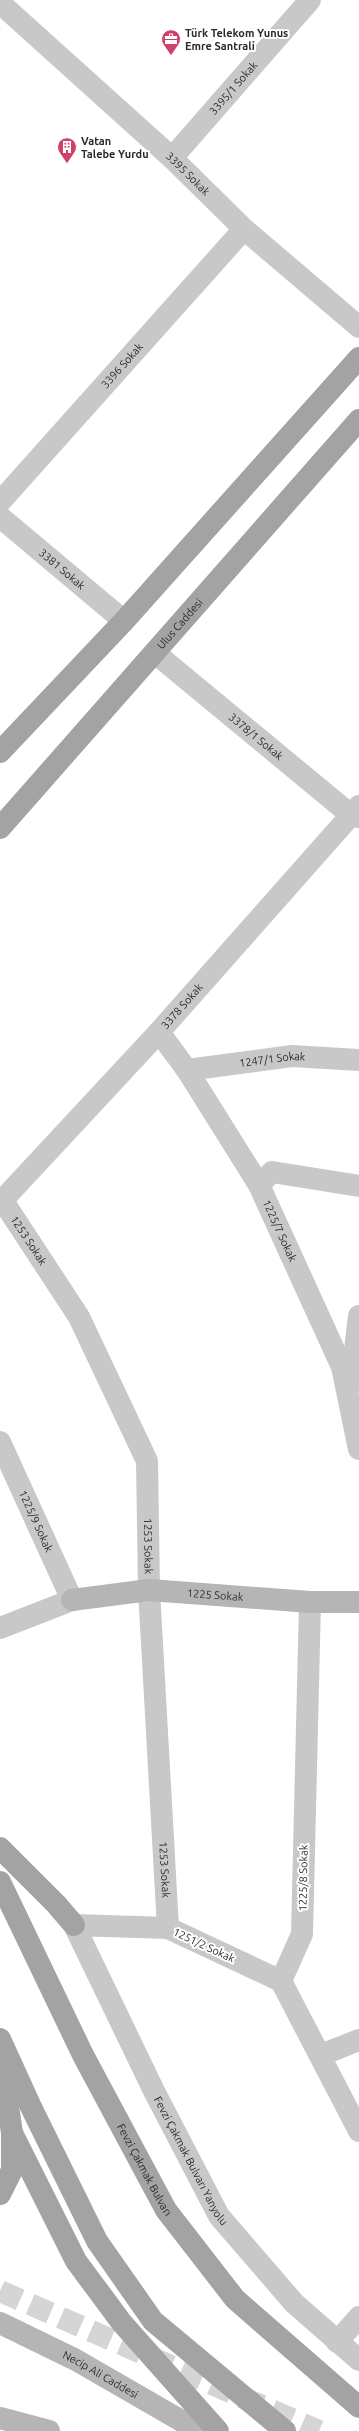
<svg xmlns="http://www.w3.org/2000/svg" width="359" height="2431" font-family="Ubuntu,sans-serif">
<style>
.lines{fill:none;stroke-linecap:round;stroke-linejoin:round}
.secondary-tunnel{stroke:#d5d5d5;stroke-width:22;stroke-dasharray:22 11;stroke-linecap:butt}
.street{stroke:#c8c8c8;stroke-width:22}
.secondary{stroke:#b5b5b5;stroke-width:22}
.primary{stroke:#a3a3a3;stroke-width:22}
.labels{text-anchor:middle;stroke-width:4;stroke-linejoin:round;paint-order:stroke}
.poi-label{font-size:11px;font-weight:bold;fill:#2b2b2b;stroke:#fff;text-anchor:start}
.street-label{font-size:11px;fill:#2b2b2b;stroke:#fff}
</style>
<rect width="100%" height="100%" fill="#fff"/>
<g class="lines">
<path class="secondary-tunnel" d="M0 2291 319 2431"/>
<g class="street">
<path id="s1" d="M0 3 172 158 244 229 359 327"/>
<path id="s2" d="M172 158 310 0"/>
<path id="s3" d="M0 502 244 229"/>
<path id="s4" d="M0 517 124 621"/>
<path id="s5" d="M155 653 351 815 359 817"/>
<path id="s6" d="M159 1032 187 1070 259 1185 342 1367 359 1449"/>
<path id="s7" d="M187 1070 292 1056 359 1060"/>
<path d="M259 1185 272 1172 359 1186"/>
<path id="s8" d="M3 1201 79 1317 147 1461 149 1590 168 1928"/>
<path id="s9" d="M0 1203 159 1032 359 806"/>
<path d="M351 1384 359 1316"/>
<path id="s10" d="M0 1442 72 1600 0 1628"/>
<path d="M310 1602 302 1934 281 1981 359 2131"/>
<path id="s11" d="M281 1981 168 1928 74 1925 154 2091 219 2216 294 2303 359 2360"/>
<path d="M321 2055 359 2040"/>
<path d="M337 2342 359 2317"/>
</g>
<g class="secondary">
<path id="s12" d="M72 1600 149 1590 310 1602H359"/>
<path id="s13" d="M0 2323 76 2360 199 2431"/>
<path d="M0 2418 49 2431"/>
</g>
<g class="primary">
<path d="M0 752 124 621 359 358"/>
<path id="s14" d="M0 828 359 420"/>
<path d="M0 1848 56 1904 74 1925"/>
<path id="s15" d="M0 1882 83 2055 166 2210 235 2299 359 2407"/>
<path d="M0 2039 31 2107 97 2241 153 2321 285 2431"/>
<path d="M12 2133 76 2261 122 2323 218 2431"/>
<path d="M0 2194 12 2170V2133L1 2059"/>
</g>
</g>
<defs>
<g id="office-pin" transform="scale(1)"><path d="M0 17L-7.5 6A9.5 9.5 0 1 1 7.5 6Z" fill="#cf4166" stroke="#fff"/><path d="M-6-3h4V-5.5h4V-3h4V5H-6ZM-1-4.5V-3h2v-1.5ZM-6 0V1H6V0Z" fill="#fff"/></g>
<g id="building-pin" transform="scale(1)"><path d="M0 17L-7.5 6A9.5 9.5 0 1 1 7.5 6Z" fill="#cf4166" stroke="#fff"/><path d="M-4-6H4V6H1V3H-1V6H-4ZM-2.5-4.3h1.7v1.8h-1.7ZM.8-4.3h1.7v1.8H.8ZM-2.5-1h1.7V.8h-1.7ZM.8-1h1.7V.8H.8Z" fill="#fff"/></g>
</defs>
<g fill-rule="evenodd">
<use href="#office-pin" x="171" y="39"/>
<use href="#building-pin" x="67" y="147"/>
</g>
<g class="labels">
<g class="poi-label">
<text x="185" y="37">Türk Telekom Yunus<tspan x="185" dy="13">Emre Santrali</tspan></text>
<text x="81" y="145">Vatan<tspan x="81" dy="13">Talebe Yurdu</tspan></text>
</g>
<g class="street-label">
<text dy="4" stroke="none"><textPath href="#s2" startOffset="93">3395/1 Sokak</textPath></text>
<text dy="4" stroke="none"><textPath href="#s1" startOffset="254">3395 Sokak</textPath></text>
<text dy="4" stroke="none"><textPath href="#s3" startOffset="183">3396 Sokak</textPath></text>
<text dy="4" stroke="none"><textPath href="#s4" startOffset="81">3381 Sokak</textPath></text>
<text dy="4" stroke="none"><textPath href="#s14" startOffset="272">Ulus Caddesi</textPath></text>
<text dy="4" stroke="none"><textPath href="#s5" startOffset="131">3378/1 Sokak</textPath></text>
<text dy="4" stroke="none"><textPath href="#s9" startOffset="268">3378 Sokak</textPath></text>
<text dy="4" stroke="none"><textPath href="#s7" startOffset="86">1247/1 Sokak</textPath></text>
<text dy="4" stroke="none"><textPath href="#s6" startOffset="233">1225/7 Sokak</textPath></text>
<text dy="4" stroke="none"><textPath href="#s8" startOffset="47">1253 Sokak</textPath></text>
<text dy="4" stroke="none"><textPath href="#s10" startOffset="87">1225/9 Sokak</textPath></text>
<text dy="4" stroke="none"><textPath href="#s8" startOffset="383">1253 Sokak</textPath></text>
<text dy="4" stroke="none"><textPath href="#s12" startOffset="144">1225 Sokak</textPath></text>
<text dy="4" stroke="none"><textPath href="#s8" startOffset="707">1253 Sokak</textPath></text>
<text transform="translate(303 1878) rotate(-89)" y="4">1225/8 Sokak</text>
<text transform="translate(204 1945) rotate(25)" y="4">1251/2 Sokak</text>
<text dy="4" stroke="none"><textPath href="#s11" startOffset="482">Fevzi Çakmak Bulvarı Yanyolu</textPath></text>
<text dy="4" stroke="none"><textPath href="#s15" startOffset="322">Fevzi Çakmak Bulvarı</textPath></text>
<text dy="4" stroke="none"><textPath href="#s13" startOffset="113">Necip Ali Caddesi</textPath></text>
</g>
</g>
</svg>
